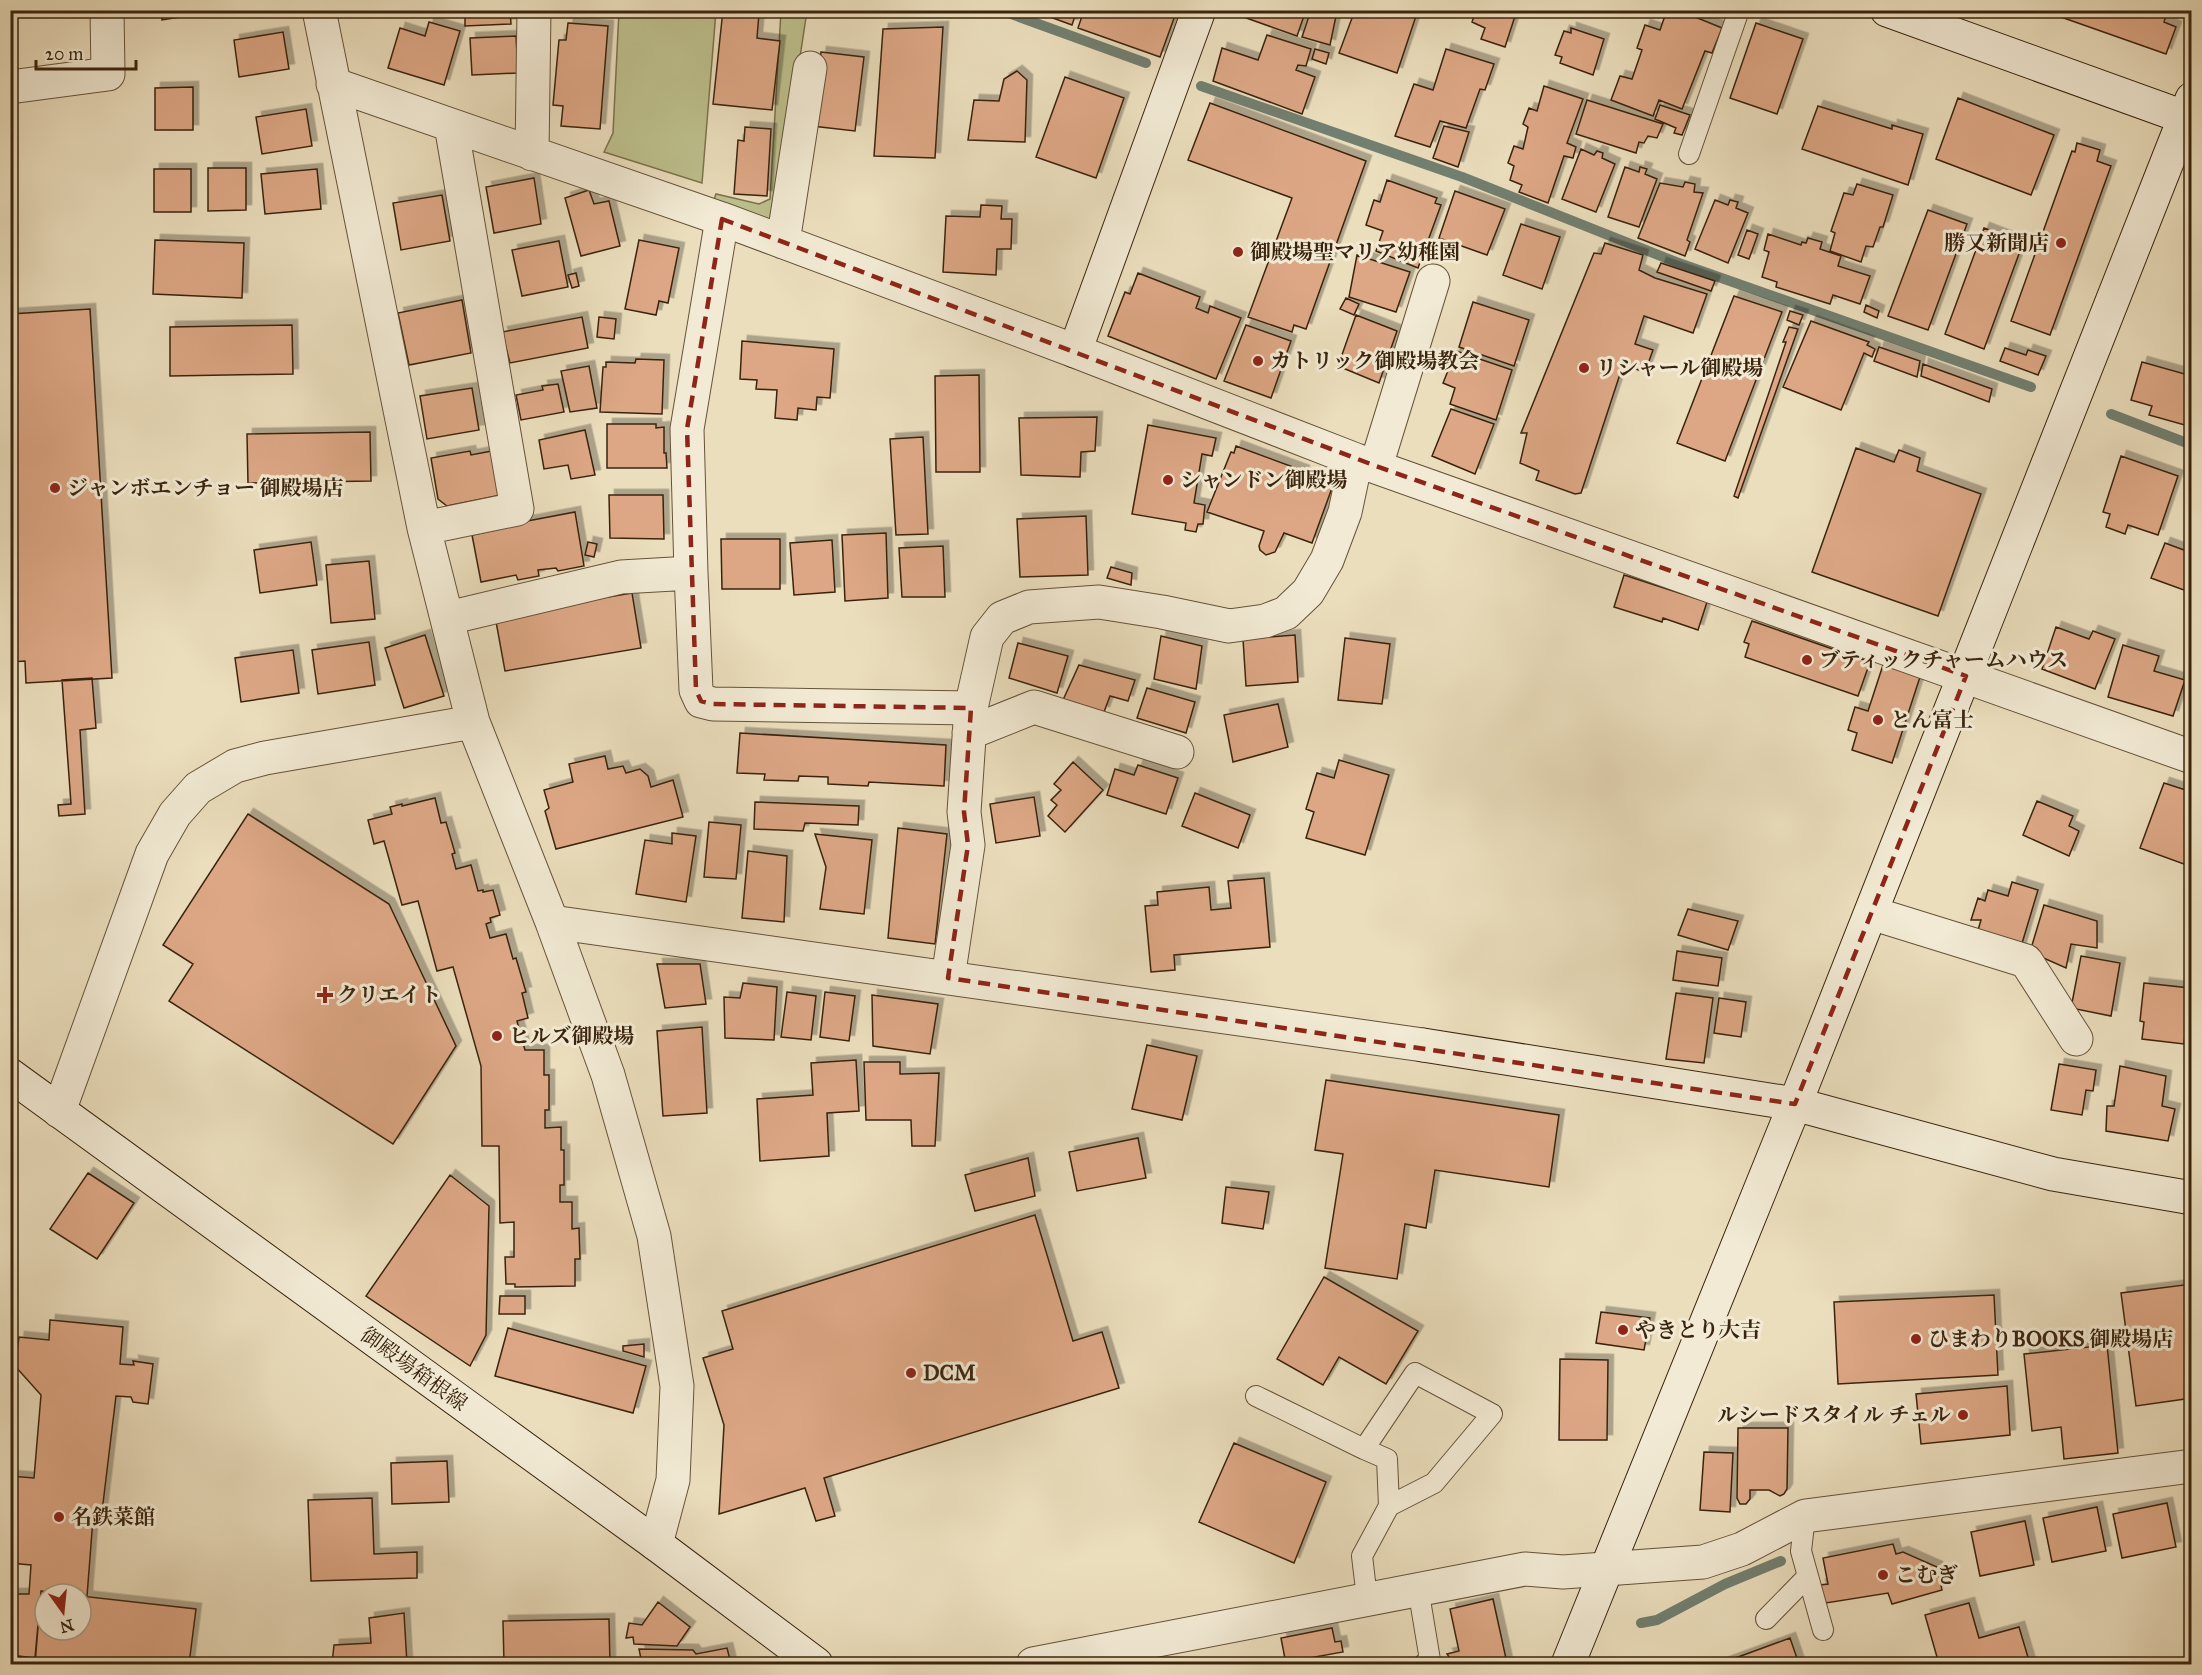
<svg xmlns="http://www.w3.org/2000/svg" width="2202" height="1675" font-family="'IM FELL Great Primer','Noto Serif JP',serif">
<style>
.green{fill:#bdc08d;stroke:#7c724d;stroke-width:1.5}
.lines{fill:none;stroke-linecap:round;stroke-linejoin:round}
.stream{stroke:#727f70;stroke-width:10}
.building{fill:#dda785;stroke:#3a240d;stroke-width:1.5;filter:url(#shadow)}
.lane-casing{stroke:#665239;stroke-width:22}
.street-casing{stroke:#665239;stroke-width:35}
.secondary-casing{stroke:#3a240d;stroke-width:35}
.lane{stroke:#f2ead4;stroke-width:20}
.street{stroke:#f2ead4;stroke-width:33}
.secondary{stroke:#f2ead4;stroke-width:33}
.marked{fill:none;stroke:#8f2418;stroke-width:4.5;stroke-dasharray:12 8;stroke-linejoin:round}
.poi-dot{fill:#8f2418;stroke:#f2ead4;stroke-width:2}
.labels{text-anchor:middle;stroke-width:6;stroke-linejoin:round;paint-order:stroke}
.poi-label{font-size:21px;font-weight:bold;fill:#3a240d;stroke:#f2ead4;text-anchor:start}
.street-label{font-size:21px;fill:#3a240d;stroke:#f2ead4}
</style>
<defs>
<filter id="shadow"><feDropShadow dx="5.5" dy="-5.5" stdDeviation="0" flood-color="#0004"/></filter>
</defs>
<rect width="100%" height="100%" fill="#ebdebd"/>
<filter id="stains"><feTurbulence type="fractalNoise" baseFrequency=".00333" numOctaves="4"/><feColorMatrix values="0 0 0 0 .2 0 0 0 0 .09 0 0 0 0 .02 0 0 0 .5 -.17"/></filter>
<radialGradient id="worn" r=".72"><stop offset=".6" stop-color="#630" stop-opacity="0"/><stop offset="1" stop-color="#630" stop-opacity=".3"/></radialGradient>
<path class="green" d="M619 11H716L702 183 604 152 613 133Z
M781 11H807L774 227 713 202 716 194 759 204 770 199Z"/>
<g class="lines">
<path class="stream" d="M1000 10 1146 63
M1201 86 1462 177 1676 262 2031 387
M2111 414 2192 445
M1641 1623 1657 1620 1725 1584 1781 1561"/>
</g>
<path class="building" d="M161 10H211V12L162 20Z
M230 10H262L231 15Z
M465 10H510L511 24 465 26Z
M723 10 759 13 757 38 780 41 772 110 713 104Z
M1031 10H1077L1072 25Z
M1084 10H1177L1160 57 1078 28Z
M1236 10H1306L1297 36 1235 14Z
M1311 10 1336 16 1330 45 1302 37Z
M1355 10H1418L1397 73 1339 53Z
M1476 10H1517L1505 47 1481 39 1485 28 1472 22Z
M1667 10H1678L1722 28 1712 53 1705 51 1682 109 1659 100 1653 116 1611 100 1620 76 1632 79 1642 50 1637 48 1645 25 1660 30Z
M2041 10H2168L2164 22 2176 27 2166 54Z
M429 22 460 31 444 85 388 68 400 28 425 36Z
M568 23 608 26 600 129 561 126 563 106 553 105 559 40H566Z
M1756 23 1803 39 1777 114 1730 98Z
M943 27 935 158 874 156 883 29Z
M1571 28 1604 39 1593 75 1560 63 1562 57 1555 55 1564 31 1571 33Z
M283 32 289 69 239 77 234 40Z
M1267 35 1311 49 1306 66 1298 65 1296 70 1315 77 1302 114 1213 81 1222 48 1258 60Z
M516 36 518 73 472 75 470 38Z
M1315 49 1329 53 1326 64 1312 59Z
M1446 49 1494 64 1485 90 1480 89 1466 128 1440 121 1430 147 1395 136 1414 84 1433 90Z
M821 52 864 57 855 131 812 126Z
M1017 71 1027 80 1025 142 968 140 974 100 999 101 1004 79Z
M1065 77 1124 98 1096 178 1036 157Z
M1544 86 1583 99 1567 143 1576 147 1573 158 1564 156 1548 203 1519 192 1522 185 1510 180 1514 166 1508 163 1514 146 1523 149 1528 127 1523 124 1529 108 1537 111Z
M193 87V130H155V88Z
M1958 98 2054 135 2031 195 1936 159Z
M1587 100 1663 124 1657 138 1648 136 1644 143 1639 142 1636 153 1576 134Z
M1210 103 1366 161 1306 329 1294 325 1292 332 1248 317 1292 198 1188 160Z
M1660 105 1690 115 1682 135 1674 133 1676 128 1655 119Z
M1818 106 1892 129V125L1923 134 1908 185 1802 149Z
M306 109 312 146 262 154 256 117Z
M1444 126 1469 132 1458 167 1433 158Z
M745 127 771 129 767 196 734 194 738 140 744 141Z
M2077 143 2100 150 2097 161 2111 166 2050 335 2011 321 2072 151 2075 152Z
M1581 149 1594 155 1597 151 1603 153 1602 158 1615 164 1596 212 1562 199Z
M1625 167 1639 172 1640 167 1647 169 1645 174 1657 179 1639 227 1608 217Z
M208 168H246V210L208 211Z
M154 169H191V212H154Z
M317 169 321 209 265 214 261 174Z
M534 178 541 224 494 233 486 187Z
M1387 180 1437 198 1435 203 1441 205 1418 268 1376 251 1383 231 1366 225 1374 200 1380 202Z
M1685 182 1695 184 1694 192 1703 193 1687 240 1690 242 1685 256 1638 238 1660 183 1683 187Z
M1857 184 1893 195 1883 227H1880L1873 247 1866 246 1861 262 1830 251 1835 233 1831 231 1844 193 1853 195Z
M589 190 594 204 609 201 620 246 581 256 565 198Z
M1455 191 1505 209 1487 255 1439 238Z
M442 195 450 241 401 250 393 203Z
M1715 200 1728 205 1730 200 1738 202 1736 208 1748 213 1728 263 1695 249Z
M981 205 1002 206 1001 219H1012L1011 249H997L996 275 943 272 946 216 980 217Z
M1928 210 1967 224 1928 330 1888 316Z
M1521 224 1560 237 1542 289 1503 275Z
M1984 228 2023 243 1984 349 1945 334Z
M1747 230 1758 234 1749 259 1738 255Z
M1768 234 1801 245 1802 242 1806 243 1808 238 1822 242 1820 249 1841 256 1838 266 1870 276 1860 304 1833 295 1830 304 1776 287 1777 282 1762 277 1769 252 1764 250Z
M155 240 244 243 242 298 153 294Z
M639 240 679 248 668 303 659 301 656 315 625 309Z
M559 241 568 287 522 296 512 250Z
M1605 243 1643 255 1639 270 1655 278 1707 294 1693 333 1644 316 1635 344 1653 350 1645 372 1623 365 1581 493 1575 494 1536 480 1539 471 1520 463 1527 433H1521L1594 253 1601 254Z
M1357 255 1410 272 1396 312 1349 297Z
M1661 263 1715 281 1711 291 1657 272Z
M576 273 579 286 572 288 568 275Z
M1138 273 1200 297 1196 308 1208 313 1210 306 1241 318 1216 379 1108 336 1125 292 1130 294Z
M1734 296 1782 312 1725 461 1677 443Z
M1346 298 1359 304 1354 315 1340 309Z
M462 300 471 353 409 365 398 313Z
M1473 302 1529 320 1514 366 1459 347Z
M1866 305 1879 311 1877 318 1864 312Z
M90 309 112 678 26 683 25 661 10 662V314Z
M1790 311 1803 315 1799 325 1787 320Z
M1356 315 1397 331 1379 383 1338 366Z
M582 317 588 348 510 363 502 332Z
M599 317 616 319 614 339 597 337Z
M1811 321 1869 342 1867 345 1875 349 1872 357 1864 353 1841 410 1783 387Z
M292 325 293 374 170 376V327Z
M1246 325 1291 341 1271 398 1224 381Z
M1789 327 1798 329 1738 498 1734 496 1786 342H1783Z
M742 341 834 349 830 398 817 397 816 410 798 408 797 420 775 418 777 390 756 389 757 380 740 379Z
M1879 347 1920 361 1917 377 1874 361Z
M2005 348 2026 355 2028 350 2046 356 2038 375 2000 361Z
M1456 351 1512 370 1496 420 1450 404 1455 388 1443 383Z
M636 359 664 360 662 414 600 412 603 367H606V362L635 363Z
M2142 362 2192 376V427L2149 415 2152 406 2131 400Z
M1923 364 1992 389 1989 402 1921 376Z
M589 366 597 408 570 412 561 371Z
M979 375 980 472H936L935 376Z
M558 384 564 412 521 420 516 395 543 390 542 386Z
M472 388 479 430 427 439 420 396Z
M1451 409 1494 424 1475 474 1432 456Z
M1097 417 1095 451 1081 452 1080 477 1021 475 1019 418Z
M607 424H656V428L664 427V453H666L667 468H607Z
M1148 425 1216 438 1212 456 1202 454 1194 503 1205 505 1203 524H1198L1196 532 1185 530 1186 523 1132 514Z
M585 430 595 475 571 479 568 465 544 469 539 440Z
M370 432 371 481 248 483 247 434Z
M923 437 928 534 896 535 890 439Z
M1236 446 1304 471 1302 476 1332 488 1312 543 1284 533 1275 552 1266 555 1260 550 1259 546 1264 531 1207 512 1231 452 1234 453Z
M1856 448 1894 462 1899 450 1920 458 1917 471 1981 494 1938 616 1812 572Z
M470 451 471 455 492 451 501 495 447 506 438 499 431 458Z
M2121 456 2178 476 2158 535 2128 525 2125 534 2106 527 2110 514 2103 512Z
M609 495H663L664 539 610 538Z
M575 512 584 566 558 571 556 568 538 570 539 576 518 580 516 575 481 582 472 535 501 529V526Z
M1086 516 1088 575 1020 577 1017 519Z
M886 533 888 598 845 601 842 535Z
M721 539H780V589H722Z
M832 540 835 592 794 595 790 543Z
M311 542 317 585 260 593 254 550Z
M588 542 597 544 594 557 585 555Z
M2165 543 2192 553V593L2151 578Z
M943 546 945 597H902L899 548Z
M369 561 375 619 331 623 326 565Z
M1111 567 1132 573 1131 585 1107 578Z
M1624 575 1707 602 1698 630 1663 618 1662 622 1614 607Z
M632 593 641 648 505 671 495 616Z
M1752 621 1870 662 1858 696 1745 657 1749 644 1744 642Z
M2056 627 2089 639 2093 631 2115 639 2095 689 2042 669Z
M425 635 444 696 404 708 385 648Z
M1295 635 1298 682 1246 686 1243 639Z
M1161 636 1202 646 1196 689 1154 679Z
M1345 638 1390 644 1382 704 1338 700Z
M369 642 375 685 318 694 312 650Z
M1018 643 1068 656 1057 693 1009 678Z
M2123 645 2159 656 2154 671 2185 680 2173 716 2108 697Z
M293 650 299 693 241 702 235 658Z
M1079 665 1135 680 1128 701 1110 696 1104 712 1063 700Z
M1883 665 1920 677 1892 763 1852 750 1857 733 1848 730 1855 707 1868 711Z
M92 678 96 728 80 730 85 814 59 816 58 805 71 804 62 680Z
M1147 688 1195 702 1186 733 1137 718Z
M1278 704 1288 747 1233 762 1224 715Z
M740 733 946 745 944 786 869 782 868 786 828 784V777L799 776 798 781 764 780 765 774 737 773Z
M605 756 608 769 623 766 626 773 640 769 648 776 651 787 673 780 683 817 556 849 545 811 549 808 544 790 573 782 569 764Z
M1339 760 1389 775 1365 855 1306 838 1314 812 1306 809 1317 773 1334 778Z
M1073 762 1103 790 1065 832 1048 816 1057 805 1051 800 1061 790 1054 784Z
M1138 765 1178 778 1166 814 1107 795 1115 769 1134 775Z
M2164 783 2192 792V867L2140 848Z
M1195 793 1250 815 1238 848 1182 826Z
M1034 797 1040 836 996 843 990 804Z
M435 798 441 823 446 822 455 853 452 854 456 869 471 865 478 891 483 890V892L493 890 500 915 490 918 491 922 486 924 490 938 506 934 513 959 516 958 526 992 522 993 528 1018 517 1021 525 1050H544V1075H549V1110H545V1128L561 1127V1150H564V1185H560V1202H572V1229L579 1228 580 1259H575V1286L515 1287V1284H506L505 1257H514V1222L500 1223 499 1146H482L481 1066 453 967 437 971 418 901 402 905 384 841 374 844 368 820 392 814 390 807 402 804V806Z
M2037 801 2073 816 2069 826 2079 831 2069 856 2023 835Z
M755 802 859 806 858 825 805 823 803 831 754 829Z
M248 814 389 904 456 1046 393 1144 169 1001 193 964 163 945Z
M709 822 741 825 736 879 704 877Z
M898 828 947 834 935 944 888 938Z
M672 833 696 836 686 902 636 894 645 840 672 844Z
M815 834 872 840 864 914 820 909 826 867Z
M748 851 787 856 784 922 742 918Z
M1264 878 1270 947 1174 955 1175 970 1151 972 1145 906 1158 905 1157 892 1209 887 1211 910 1231 908 1228 881Z
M2012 882 2038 890 2020 950 1976 937 1981 920H1971L1978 898 1985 901 1988 890 2008 896Z
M2044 905 2097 921V948L2071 944 2066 968 2030 952Z
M1688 909 1738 921 1728 950 1678 935Z
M1677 951 1722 958 1718 986 1673 980Z
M2081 956 2120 963 2111 1016 2071 1008Z
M657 964H700L706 1004 665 1008Z
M743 983 777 987 774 1040 725 1038 724 997 740 998Z
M2144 983 2190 988 2184 1044 2142 1039 2144 1022 2140 1021Z
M787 992 816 996 811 1040 781 1037Z
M825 992 855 996 849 1041 820 1037Z
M1676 993 1713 998 1704 1063 1666 1059Z
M872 995 938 1004 930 1054 873 1046Z
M1719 998 1746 1002 1741 1037 1714 1033Z
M702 1027 707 1113 663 1116 657 1031Z
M1147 1045 1197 1056 1182 1120 1132 1109Z
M856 1060 859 1111 827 1113 829 1156 760 1161 757 1099 813 1095 811 1063Z
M864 1062H900V1074L939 1073 935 1146H912L911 1120H866Z
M2059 1064 2096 1070 2093 1091 2086 1090 2082 1115 2051 1110Z
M2120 1066 2166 1076 2162 1106 2175 1109 2168 1141 2106 1131 2107 1106H2114Z
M1326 1080 1559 1115 1549 1187 1435 1170 1426 1228 1405 1224 1397 1279 1325 1268 1343 1154 1315 1150Z
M1138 1138 1146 1178 1077 1191 1069 1152Z
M1028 1158 1035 1196 975 1211 965 1175Z
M88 1173 134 1203 97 1259 50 1229Z
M450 1175 489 1206 486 1335 470 1366 366 1296Z
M1226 1187 1269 1192 1263 1229 1222 1223Z
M1035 1215 1073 1341 1102 1332 1119 1388 824 1478 835 1516 816 1521 805 1488 719 1514 724 1425 703 1358 733 1349 722 1311Z
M1324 1277 1418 1331 1386 1384 1339 1357 1323 1385 1277 1359Z
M2192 1284V1398L2136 1406 2121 1293Z
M1994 1295 1998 1375 1838 1384 1834 1302Z
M500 1296H525V1314H499Z
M1601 1312 1650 1318 1644 1350 1596 1343Z
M50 1320 123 1327 120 1364 134 1365 133 1361 153 1364 148 1404 133 1402 131 1397 116 1396 101 1520 93 1519 87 1596 81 1594 41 1591 35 1658 10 1655V1594H29L31 1565 10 1563V1476L34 1478 41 1395 15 1366 19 1337 49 1340Z
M508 1328 646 1366 633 1413 495 1376Z
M644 1344V1357L623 1351V1346Z
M2107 1345 2118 1453 2064 1459 2061 1427 2032 1431 2024 1354Z
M1560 1359 1608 1360 1607 1440H1559Z
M2007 1386 2010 1435 1921 1444 1916 1394Z
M1738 1428H1788L1787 1489 1784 1494 1780 1496 1769 1490H1750V1499L1746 1504H1740L1737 1498Z
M1234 1443 1326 1482 1294 1563 1199 1522Z
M1704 1452 1733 1453 1730 1512 1700 1510Z
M447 1461 449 1502 392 1504 391 1463Z
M372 1498 374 1554 417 1552V1578L311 1581 308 1500Z
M2167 1503 2176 1547 2122 1558 2113 1514Z
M2192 1504V1530L2186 1505Z
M2097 1507 2106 1551 2052 1562 2043 1518Z
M2025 1521 2034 1565 1980 1576 1971 1532Z
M1893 1544 1896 1554 1903 1552 1937 1567 1942 1590 1892 1604 1888 1593 1826 1603 1820 1585 1828 1584 1823 1558Z
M41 1591 66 1594H45V1630H81V1596L196 1609 189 1664H35Z
M1493 1599 1507 1663 1504 1664H1454L1447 1654 1459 1651 1450 1609Z
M658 1602 690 1627 677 1646 634 1644 633 1637 626 1638 629 1623 642 1625Z
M1969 1603 1979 1638 2019 1627 2030 1664H1939L1925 1615Z
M404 1613 407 1664H332L334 1645 371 1643 369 1618Z
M609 1619 610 1664H504L503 1621Z
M1332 1628 1335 1642 1341 1641 1343 1652 1309 1658 1311 1664H1286L1281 1638Z
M1790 1638 1799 1664H1719Z
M727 1648 731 1664H642L639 1649 693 1650 696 1654Z"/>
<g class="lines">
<g class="lane-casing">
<path id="lane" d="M1689 154 1739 10
M1256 1396 1364 1449
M1805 1516 1801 1551 1823 1630
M1418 1588 1430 1660 1424 1664
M1367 1598 1362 1556 1389 1506 1434 1483 1492 1414 1415 1373 1364 1449 1387 1459 1389 1506
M1766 1619 1808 1576"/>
</g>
<g class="street-casing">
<path id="street" d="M319 10 424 528 473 722 552 922 608 1075 654 1236 677 1386 673 1480 656 1544
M333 84 722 219 1075 351 1356 460 2192 757
M10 87 108 74 107 10
M532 154 534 10
M783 242 810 68
M1376 466 1433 281
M424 528 517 509 451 125
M691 573 696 690 701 701 713 704 971 708
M448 618 621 577 691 573 687 429 722 219
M969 733 1034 707 1177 752
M1871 913 2026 961 2076 1039
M552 922 1423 1045
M948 978 968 845 964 812 971 708 987 637 1002 618 1029 607 1099 602 1162 612 1229 626 1265 621 1286 613 1308 592 1327 560 1345 512 1356 460
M59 1111 152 854 175 814 198 788 235 766 265 758 473 722
M1033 1664 1525 1569 1563 1572 1703 1562 1742 1549 1805 1516 2192 1466"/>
</g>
<g class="secondary-casing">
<path id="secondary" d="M1887 10 2192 120
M1075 351 1199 10
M1423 1045 1795 1104 2053 1174 2192 1198
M10 1075 656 1544 816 1664
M1568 1664 1795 1104 2192 99"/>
</g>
<use href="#lane" class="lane"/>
<use href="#street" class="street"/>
<use href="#secondary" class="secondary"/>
</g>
<path class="marked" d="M722 219 1376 466 1966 676 1795 1104 948 978 968 845 964 812 971 708 713 704 701 701 696 690 687 429Z"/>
<g class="poi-dot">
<circle cx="2061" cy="243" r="6"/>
<circle cx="1238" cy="252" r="6"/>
<circle cx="1258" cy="361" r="6"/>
<circle cx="1584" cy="368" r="6"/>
<circle cx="1168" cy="480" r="6"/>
<circle cx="55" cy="488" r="6"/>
<circle cx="1807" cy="660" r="6"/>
<circle cx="1878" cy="720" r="6"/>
<path d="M322 986h6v6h6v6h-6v6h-6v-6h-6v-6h6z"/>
<circle cx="497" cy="1036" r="6"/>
<circle cx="1623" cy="1330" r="6"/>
<circle cx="1916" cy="1339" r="6"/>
<circle cx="911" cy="1373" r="6"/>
<circle cx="1963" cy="1415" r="6"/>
<circle cx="59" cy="1517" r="6"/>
<circle cx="1883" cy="1575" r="6"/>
</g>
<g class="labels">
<g class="poi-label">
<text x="2049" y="250" text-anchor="end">勝又新聞店</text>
<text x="1250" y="259">御殿場聖マリア幼稚園</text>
<text x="1270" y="368">カトリック御殿場教会</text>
<text x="1596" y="375">リシャール御殿場</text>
<text x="1180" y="487">シャンドン御殿場</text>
<text x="67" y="495">ジャンボエンチョー 御殿場店</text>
<text x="1819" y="667">ブティックチャームハウス</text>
<text x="1890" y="727">とん富士</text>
<text x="337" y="1002">クリエイト</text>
<text x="509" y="1043">ヒルズ御殿場</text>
<text x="1635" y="1337">やきとり大吉</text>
<text x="1928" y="1346">ひまわりBOOKS 御殿場店</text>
<text x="923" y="1380">DCM</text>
<text x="1951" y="1422" text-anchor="end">ルシードスタイル チェル</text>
<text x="71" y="1524">名鉄菜館</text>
<text x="1895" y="1582">こむぎ</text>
</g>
<g class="street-label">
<text transform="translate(414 1369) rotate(36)" y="7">御殿場箱根線</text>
</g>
</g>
<rect width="2202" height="1675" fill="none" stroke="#ebdebd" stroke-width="36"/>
<rect x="12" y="12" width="2178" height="1651" fill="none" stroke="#3a240d" stroke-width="3"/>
<rect x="18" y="18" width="2166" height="1639" fill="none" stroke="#3a240d" stroke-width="1.5"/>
<g transform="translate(63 1612) rotate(165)"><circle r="28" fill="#f2ead4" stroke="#a89b84" stroke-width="1.5"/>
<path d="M0-4.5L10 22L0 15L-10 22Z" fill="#8f2418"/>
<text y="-9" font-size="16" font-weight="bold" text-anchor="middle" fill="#3a240d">N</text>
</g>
<path d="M36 60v9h100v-9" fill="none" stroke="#3a240d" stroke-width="3"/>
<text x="45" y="60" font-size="18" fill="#3a240d" stroke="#f2ead4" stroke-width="4.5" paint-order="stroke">20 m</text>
<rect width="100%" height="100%" filter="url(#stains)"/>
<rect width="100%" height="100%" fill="url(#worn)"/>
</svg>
